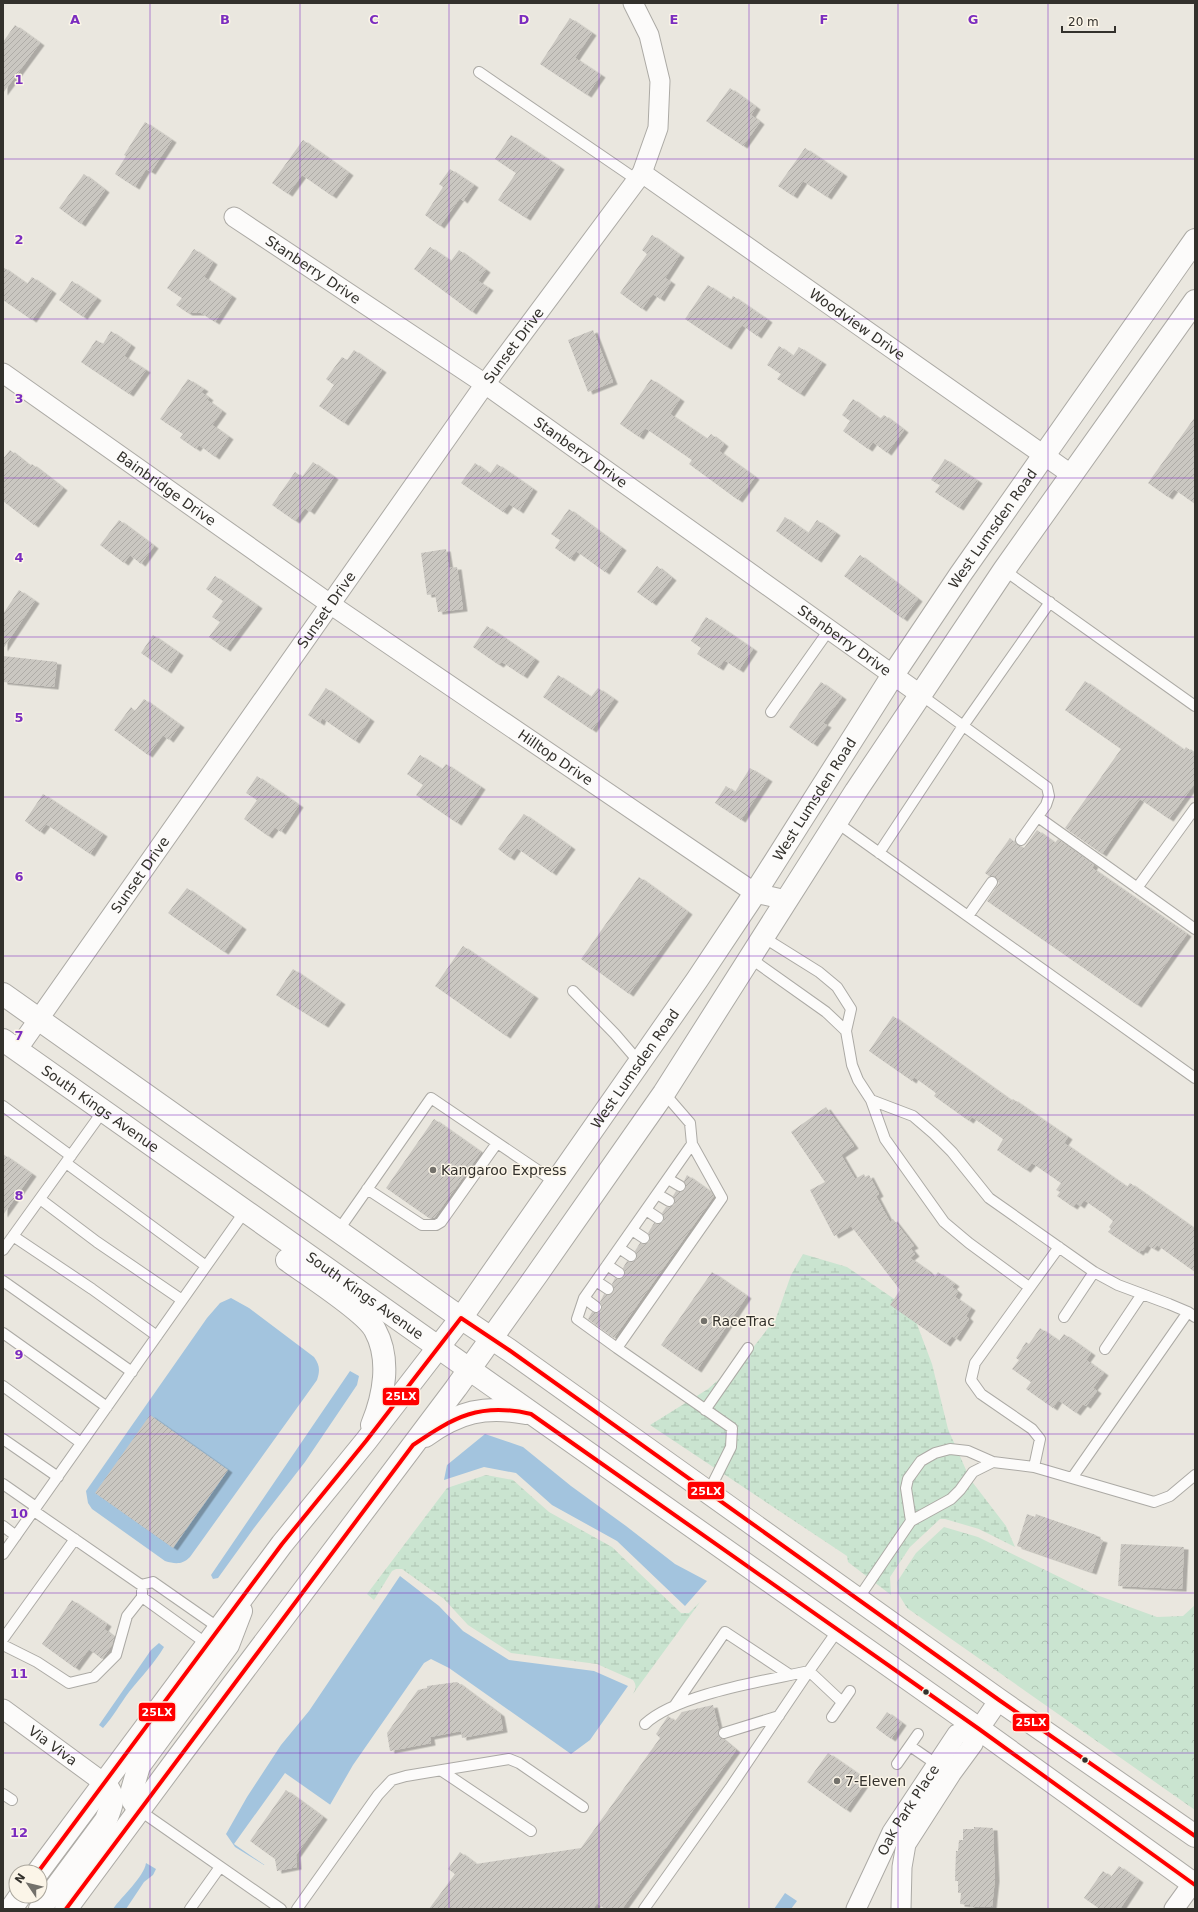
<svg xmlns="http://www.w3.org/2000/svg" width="1198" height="1912" font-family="'DejaVu Sans',sans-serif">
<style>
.forest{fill:url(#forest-crowns)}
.wetland{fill:url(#wetland-marsh)}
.water{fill:#a3c4de}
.pier{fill:#eae7df}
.building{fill:url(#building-hatch);filter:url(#shadow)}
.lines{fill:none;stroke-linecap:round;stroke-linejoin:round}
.lane-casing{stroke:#acaaa5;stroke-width:12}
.street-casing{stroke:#acaaa5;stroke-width:21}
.secondary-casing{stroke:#acaaa5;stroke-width:24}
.lane{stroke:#fcfbfa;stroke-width:10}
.street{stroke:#fcfbfa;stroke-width:19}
.secondary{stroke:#fcfbfa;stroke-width:22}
.bus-1-casing{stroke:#fbf5e8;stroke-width:7}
.bus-1{stroke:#f00;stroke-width:4}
.grid{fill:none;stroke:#7b2cbf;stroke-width:1;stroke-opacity:0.55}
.poi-dot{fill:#73716b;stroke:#fbf5e8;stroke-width:1.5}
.bus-dot{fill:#33312c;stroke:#fbf5e8;stroke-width:1.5}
.labels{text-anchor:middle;stroke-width:3;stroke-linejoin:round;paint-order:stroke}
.street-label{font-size:14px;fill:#33312c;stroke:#fbf5e8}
.poi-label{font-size:14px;fill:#33312c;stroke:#fbf5e8;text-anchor:start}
.grid-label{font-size:13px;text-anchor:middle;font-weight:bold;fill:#7b2cbf;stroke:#fbf5e8;stroke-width:3;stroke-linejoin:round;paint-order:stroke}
.line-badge{stroke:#fbf5e8;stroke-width:1.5}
.badge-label{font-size:11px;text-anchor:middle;font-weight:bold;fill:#fff}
</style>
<defs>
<pattern id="forest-crowns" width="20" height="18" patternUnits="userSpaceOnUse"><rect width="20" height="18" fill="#cae4d0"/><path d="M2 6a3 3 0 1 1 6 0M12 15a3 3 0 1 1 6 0" fill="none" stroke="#aec4b3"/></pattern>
<pattern id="wetland-marsh" width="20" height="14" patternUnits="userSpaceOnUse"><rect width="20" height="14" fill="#cae4d0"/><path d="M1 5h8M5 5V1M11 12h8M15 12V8" fill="none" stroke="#aec4b3"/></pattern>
<pattern id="building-hatch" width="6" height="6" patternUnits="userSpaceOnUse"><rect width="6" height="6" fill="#cac7c1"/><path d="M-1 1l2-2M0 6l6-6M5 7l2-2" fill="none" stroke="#aeaba6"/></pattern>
<filter id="shadow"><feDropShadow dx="4.5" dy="2.5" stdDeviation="0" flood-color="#0004"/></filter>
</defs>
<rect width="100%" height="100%" fill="#eae7df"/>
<path class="forest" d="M944 1527 978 1537 1094 1594 1157 1617 1183 1616 1195 1605V1810L907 1608 898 1593 897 1582 916 1553Z"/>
<path class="wetland" d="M803 1254 847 1267 912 1311 932 1364 948 1429 970 1479 1006 1526 1015 1547 979 1529 945 1519H940L910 1547 890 1577 891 1595 848 1562 847 1556 650 1425 708 1389 748 1354 776 1318 791 1275Z
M486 1475 513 1480 549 1512 612 1547 681 1613H689L700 1602 630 1698C635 1691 638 1687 633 1680L597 1664 511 1653 468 1625 444 1599 402 1569H396L392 1571 374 1600 367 1594 447 1488Z"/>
<path class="water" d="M231 1298 249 1308 314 1357C320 1365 320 1371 317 1380L190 1557C182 1565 175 1564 165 1561L92 1509 88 1503 86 1491 207 1318 220 1303Z
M350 1371 359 1376 357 1385 305 1462 254 1528 218 1578 213 1579 211 1575Z
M485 1434 523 1447 571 1486 626 1526 675 1564 707 1581 685 1606 617 1541 552 1505 516 1473 484 1467 444 1480 447 1465Z
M400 1576 439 1606 463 1631 509 1660 594 1671 628 1686 590 1740 571 1754 449 1668 431 1659 424 1663 353 1765 323 1817 275 1859 264 1865 235 1847 226 1834 247 1797 281 1745 309 1711Z
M159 1643 164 1647C154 1664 141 1677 129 1692 120 1704 113 1717 103 1728L99 1725 151 1650Z
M146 1863 156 1869 153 1875 144 1882 126 1909H113C122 1896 144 1877 146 1863Z
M785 1893 797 1901 791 1909H774Z"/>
<path class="pier" d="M285 1773 332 1806 297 1857 276 1861 266 1866 234 1844Z"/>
<path class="building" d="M570 18 592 33 575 58 601 75 587 95 540 64Z
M15 25 40 43 3 93V42Z
M730 88 756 107 751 115 760 122 743 146 706 121Z
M145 122 172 140 151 172 146 169 135 187 115 174 126 156 124 155Z
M511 135 560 167 526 218 498 200 516 173 495 159Z
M303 140 349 173 332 196 302 175 288 194 272 183Z
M805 148 843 174 827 197 803 181 793 196 778 186Z
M450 169 474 185 463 201 460 198 440 226 425 215 443 187 439 184Z
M84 174 105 190 81 224 59 208Z
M652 235 680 255 665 278 671 282 660 299 653 294 642 309 620 293 647 254 642 250Z
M430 247 451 261 459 250 486 270 478 281 489 288 472 312 414 269Z
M194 249 213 262 204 277 232 296 215 322 201 313H188L176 305 182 298 167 288Z
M3 267 27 284 32 277 52 291 32 320 3 300Z
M72 281 97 298 83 317 59 300Z
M708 285 731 300 733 296 768 320 757 336 742 325 727 347 685 319Z
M593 330 613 382 588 392 568 340Z
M111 331 131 345 124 356 146 370 129 394 81 362 96 340 103 344Z
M779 346 793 356 799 347 822 362 800 394 777 379 781 374 767 365Z
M354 350 382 370 344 423 319 406 334 385 326 379 342 357 347 360Z
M188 379 204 389 201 392 209 398 207 400 222 411 212 425 229 437 215 457 199 445 196 449 180 438 183 434 160 419Z
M651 379 680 399 670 414 707 439 711 434 724 444 719 451 755 477 738 500 689 464 692 460 645 428 639 437 620 424Z
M853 399 880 419 884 415 904 430 887 453 873 442 868 449 843 431 850 421 842 415Z
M1195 417V504L1174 489 1168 497 1148 483Z
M10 450 30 466 32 464 63 488 34 525 3 501V459Z
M945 459 978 481 959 508 935 492 940 485 931 480Z
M313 462 334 477 310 512 305 508 295 521 272 505 295 472 302 477Z
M475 463 490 474 497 464 533 489 519 511 509 504 503 512 461 483Z
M569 509 622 548 605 572 576 551 570 559 555 548 560 540 551 534Z
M785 517 808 533 817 520 836 533 817 560 776 531Z
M119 520 154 546 141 564 130 555 124 563 100 545Z
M446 549 449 568 457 567 463 609 438 612 435 594 427 595 421 553Z
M860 555 918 599 903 619 844 576Z
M657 566 672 578 652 603 637 592Z
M215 576 258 606 226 649 209 637 220 622 212 617 223 601 206 589Z
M19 590 35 601 3 649V614Z
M706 617 753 649 739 670 724 660 719 668 697 654 701 648 691 641Z
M487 626 535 659 523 676 502 662 499 665 473 647Z
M153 635 179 653 167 671 141 653Z
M3 656 57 662 54 687 3 682Z
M558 675 591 697 598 688 614 699 592 730 543 697Z
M1085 681 1184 750 1186 747 1195 754V783L1169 819 1140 799 1102 854 1065 828 1121 749 1065 710Z
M821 682 842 697 823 723 827 725 813 744 789 727Z
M326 688 370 719 355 741 322 718 320 723 308 715Z
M144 699 180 725 169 740 163 735 148 755 114 730 131 707 135 711Z
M420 755 442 769 446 764 481 787 457 823 416 795 423 785 407 774Z
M750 768 768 779 741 820 715 803 726 786 735 792Z
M257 776 299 805 281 832 275 827 268 836 244 819 257 800 246 793Z
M43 794 103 834 90 854 46 824 40 832 25 821Z
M524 814 571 847 552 873 517 848 510 858 498 849Z
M1037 830 1055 843 1058 839 1094 865 1092 868 1187 934 1137 1005 987 901 999 883 995 877 989 876 985 873 1010 838 1018 845 1024 848Z
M639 877 688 912 629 994 581 959Z
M187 888 242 927 224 952 168 913Z
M463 946 534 996 506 1036 435 986Z
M293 969 341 1002 324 1025 276 995Z
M893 1016 1012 1101 1013 1099 1068 1137 1064 1143 1127 1187 1130 1183 1195 1229V1272L1157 1245 1154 1249 1147 1245 1143 1251 1141 1250 1139 1253 1108 1232 1111 1229 1109 1227 1113 1221 1107 1216 1084 1200 1080 1206 1076 1203 1073 1207 1057 1196 1060 1192 1056 1190 1061 1183 1032 1163 1026 1170 997 1150 1003 1139 972 1117 969 1121 934 1096 936 1093 914 1077 912 1081 869 1051Z
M826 1107 854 1146 841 1155 855 1179 864 1174 865 1177 869 1175 879 1194 876 1196 890 1222 893 1219 914 1246 910 1248 915 1254 910 1258 927 1270 934 1278 938 1272 955 1284 952 1287 958 1292 955 1297 971 1308 966 1316 969 1319 956 1339 952 1336 946 1344 890 1305 900 1290 851 1226 834 1236 810 1190 825 1182 791 1132Z
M434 1119 481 1152 434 1218H429L386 1188Z
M3 1154 32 1174 3 1215Z
M687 1175 711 1192 714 1196 614 1338 588 1319 592 1312 598 1313 601 1311 602 1305 600 1302 604 1294 608 1295 613 1293 614 1289 612 1284 615 1278 619 1279 624 1277 625 1273 623 1268 627 1261 631 1262 636 1260 637 1256 635 1251 640 1243 644 1244 649 1242 650 1238 648 1233 654 1223 658 1224 663 1222 664 1218 662 1213 666 1207H669L674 1205 675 1201 673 1196 676 1191 680 1192 685 1190 686 1186 684 1181Z
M712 1272 747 1296 697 1370 661 1345Z
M1040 1328 1059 1341 1064 1334 1091 1353 1086 1360 1104 1373 1093 1388 1097 1391 1086 1406 1083 1404 1076 1413 1058 1400 1053 1408 1026 1389 1031 1382 1012 1369 1019 1360 1016 1358 1026 1342 1029 1344Z
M150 1415 228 1470 173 1548 95 1493Z
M1027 1514 1035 1517 1036 1514 1041 1516 1096 1535 1095 1538 1103 1540 1092 1572 1017 1546Z
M1121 1544 1184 1547 1182 1589 1118 1586Z
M72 1600 107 1624 104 1629 114 1637 112 1645 102 1659 89 1649 75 1668 42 1644Z
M457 1682 500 1714 503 1730 462 1738 461 1731 430 1737 431 1743 390 1751 387 1733 418 1690 427 1688V1686Z
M713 1705 719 1730 718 1735 736 1750 622 1909H605L597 1903 593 1909H429L455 1874 448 1869 460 1852 476 1864 581 1848 660 1738 656 1734 668 1716 675 1721 682 1712Z
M887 1712 902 1723 891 1739 876 1728Z
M828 1753 867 1780 846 1810 807 1782Z
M286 1790 323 1817 296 1855 297 1867 277 1871 275 1859 250 1841Z
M974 1827 993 1828 995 1879 992 1907H970V1905L960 1904 961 1893H958V1881H955L956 1851H958L959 1840H963V1829H974Z
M1119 1866 1139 1880 1120 1909H1100L1084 1898 1103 1871 1111 1877Z"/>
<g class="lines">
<g class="lane-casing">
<path id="lane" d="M479 72 637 180
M1004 570 1195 706
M921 695 1047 787 1049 796 1046 805 1021 840
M771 712 829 630
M1038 817 1195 929
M836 822 1195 1078
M879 853 963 726 1050 602
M1137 888 1195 808
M968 916 992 882
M763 937 819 972 837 987 851 1009 846 1031 852 1065 858 1080 871 1100 913 1116 934 1134 952 1152 989 1198 1094 1272 1118 1285 1169 1304 1188 1312 1195 1317
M750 958 826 1012 846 1031
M573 991 615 1034 639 1062
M664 1093 690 1123 692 1144 722 1198 617 1348 732 1428 731 1447 708 1493
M871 1100 885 1139 944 1222 969 1243 1029 1287
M3 1106 71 1156
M66 1163 206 1266
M668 1179 680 1186
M367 1189 422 1225H436L441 1222 497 1143
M657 1194 669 1201
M40 1199 97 1242 182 1300
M646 1210 658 1218
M632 1230 644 1238
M338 1231 431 1098 555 1182
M13 1236 92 1289 157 1336
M619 1248 631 1256
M3 1250 103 1111
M607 1265 619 1273
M3 1281 132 1372
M596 1281 608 1289
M584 1298 596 1307
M1064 1317 1094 1272
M3 1333 107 1407
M617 1348 577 1319 584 1298 692 1144
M1105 1349 1142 1294
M3 1386 81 1443
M705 1410 748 1348
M3 1439 58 1477
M1034 1467 1040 1439 1032 1429 981 1394 971 1380 975 1363 1059 1247
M1072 1478 1188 1312
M3 1484 36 1507
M34 1511 141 1585 153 1582 219 1628
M911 1521 906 1488 908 1479 921 1461 935 1453 950 1449 968 1451 993 1462 1034 1467 1154 1502 1170 1496 1195 1475
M3 1526 16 1536
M3 1554 245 1211
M142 1591V1597L207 1644
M858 1599 911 1521 951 1499 960 1490 973 1472 993 1462
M3 1639 75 1539
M3 1645 37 1662 69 1683 94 1677 116 1655 127 1616 142 1597
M675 1705 725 1632 790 1675
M832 1717 850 1691
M645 1724C677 1694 765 1681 809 1671L838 1630
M724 1733 779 1716
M910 1746 939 1766
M897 1764 918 1734
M442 1771 531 1831
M3 1794 12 1800
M139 1810 281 1909
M190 1909 220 1867
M297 1909 378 1795 392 1780 406 1776 509 1759 519 1763 583 1807
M644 1909 730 1788 809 1671 842 1702"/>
</g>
<g class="street-casing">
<g id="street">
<path id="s1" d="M642 173 1072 475"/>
<path id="s2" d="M234 217 485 384 921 695"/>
<path id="s3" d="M3 373 330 604 755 893 786 900"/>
<path id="s4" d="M17 1050 485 384 642 173 658 128 660 81 649 35 633 3"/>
<path id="s5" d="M3 1709 104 1783"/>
<path id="s6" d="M856 1909 892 1832 957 1734 979 1729"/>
<path d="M901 1909 902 1867 906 1844 951 1774 973 1744 979 1729 999 1700"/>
<path d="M1174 1909 1195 1880"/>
</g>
</g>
<g class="secondary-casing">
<g id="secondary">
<path d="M3 994 461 1318 509 1350 999 1700 1195 1836"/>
<path id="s7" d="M3 1040 979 1729 1195 1885"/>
<path d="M287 1260C306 1274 365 1311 375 1330 391 1359 384 1396 372 1425"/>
<path d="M425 1436C458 1412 485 1405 526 1413"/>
<path d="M139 1810 133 1801 132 1790 139 1766 228 1645 241 1611"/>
<path id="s8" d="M38 1872 282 1544 366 1441 461 1318 697 980 755 893 893 675 960 575 1195 240"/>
<path d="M11 1909 20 1896"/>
<path d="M40 1909 106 1820C112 1804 117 1797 104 1783"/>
<path d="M66 1909 180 1755 456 1388 538 1273 664 1093 856 791 1004 570 1195 301"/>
</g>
</g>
<use href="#lane" class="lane"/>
<use href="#street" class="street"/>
<use href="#secondary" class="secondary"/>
<g class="bus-1-casing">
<path id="bus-1" d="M38 1872 282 1544 366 1441 461 1318 509 1350 999 1700 1195 1836
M66 1909 413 1445C454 1417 480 1402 531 1414L979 1729 1195 1885"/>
</g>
<use href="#bus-1" class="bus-1"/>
</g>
<path class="grid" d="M150 3V1909M300 3V1909M449 3V1909M599 3V1909M749 3V1909M898 3V1909M1048 3V1909M3 159H1195M3 319H1195M3 478H1195M3 637H1195M3 797H1195M3 956H1195M3 1115H1195M3 1275H1195M3 1434H1195M3 1593H1195M3 1753H1195"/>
<g class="poi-dot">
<circle cx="433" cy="1170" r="4"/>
<circle cx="704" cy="1321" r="4"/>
<circle cx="837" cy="1781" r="4"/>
</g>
<g class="bus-dot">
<circle cx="926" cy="1692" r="3.5"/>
<circle cx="1085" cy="1760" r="3.5"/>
</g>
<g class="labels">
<g class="street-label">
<text dy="5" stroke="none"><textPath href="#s2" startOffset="95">Stanberry Drive</textPath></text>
<text dy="5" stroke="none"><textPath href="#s1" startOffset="263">Woodview Drive</textPath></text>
<text dy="5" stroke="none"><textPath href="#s4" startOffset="862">Sunset Drive</textPath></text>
<text dy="5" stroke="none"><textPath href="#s2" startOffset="419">Stanberry Drive</textPath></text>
<text dy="5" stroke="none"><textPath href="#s3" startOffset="200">Bainbridge Drive</textPath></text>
<text dy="5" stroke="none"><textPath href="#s8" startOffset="1649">West Lumsden Road</textPath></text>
<text dy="5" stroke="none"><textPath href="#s4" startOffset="538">Sunset Drive</textPath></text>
<text dy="5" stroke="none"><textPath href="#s2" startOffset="743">Stanberry Drive</textPath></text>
<text dy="5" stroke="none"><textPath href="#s3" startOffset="673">Hilltop Drive</textPath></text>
<text dy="5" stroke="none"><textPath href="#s8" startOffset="1325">West Lumsden Road</textPath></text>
<text dy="5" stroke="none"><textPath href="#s4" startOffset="214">Sunset Drive</textPath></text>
<text dy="5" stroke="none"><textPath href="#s8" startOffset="1001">West Lumsden Road</textPath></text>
<text dy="5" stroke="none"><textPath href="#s7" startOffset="119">South Kings Avenue</textPath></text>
<text dy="5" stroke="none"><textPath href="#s7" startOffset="443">South Kings Avenue</textPath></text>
<text dy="5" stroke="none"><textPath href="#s5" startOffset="62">Via Viva</textPath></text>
<text dy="5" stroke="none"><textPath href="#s6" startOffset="112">Oak Park Place</textPath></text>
</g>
<g class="poi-label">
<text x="441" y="1175">Kangaroo Express</text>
<text x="712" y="1326">RaceTrac</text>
<text x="845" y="1786">7-Eleven</text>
</g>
</g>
<g class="grid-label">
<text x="75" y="24">A</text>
<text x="225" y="24">B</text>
<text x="374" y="24">C</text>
<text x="524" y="24">D</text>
<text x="674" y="24">E</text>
<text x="824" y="24">F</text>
<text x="973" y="24">G</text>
<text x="19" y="84">1</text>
<text x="19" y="244">2</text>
<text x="19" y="403">3</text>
<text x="19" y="562">4</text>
<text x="19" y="722">5</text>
<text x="19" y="881">6</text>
<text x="19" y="1040">7</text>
<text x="19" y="1200">8</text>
<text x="19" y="1359">9</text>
<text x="19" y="1518">10</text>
<text x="19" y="1678">11</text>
<text x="19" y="1837">12</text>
</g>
<g class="line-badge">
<rect x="382" y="1387" width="38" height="19" rx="4" fill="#f00"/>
<rect x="687" y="1481" width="38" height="19" rx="4" fill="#f00"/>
<rect x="138" y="1702" width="38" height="20" rx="4" fill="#f00"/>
<rect x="1012" y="1713" width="38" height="19" rx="4" fill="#f00"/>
</g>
<g class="badge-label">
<text x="401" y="1400">25LX</text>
<text x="706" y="1495">25LX</text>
<text x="157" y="1716">25LX</text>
<text x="1031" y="1726">25LX</text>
</g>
<rect width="1198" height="1912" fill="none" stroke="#33312c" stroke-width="8"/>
<g transform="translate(28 1884) rotate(305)"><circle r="19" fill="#fbf5e8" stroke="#aba79d"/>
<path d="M0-3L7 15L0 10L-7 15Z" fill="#73716b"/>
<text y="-6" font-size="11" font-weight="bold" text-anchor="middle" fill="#33312c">N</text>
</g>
<path d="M1062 26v6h53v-6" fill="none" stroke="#33312c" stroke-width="2"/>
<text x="1068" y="26" font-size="12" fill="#33312c" stroke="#fbf5e8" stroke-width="3" paint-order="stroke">20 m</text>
</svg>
